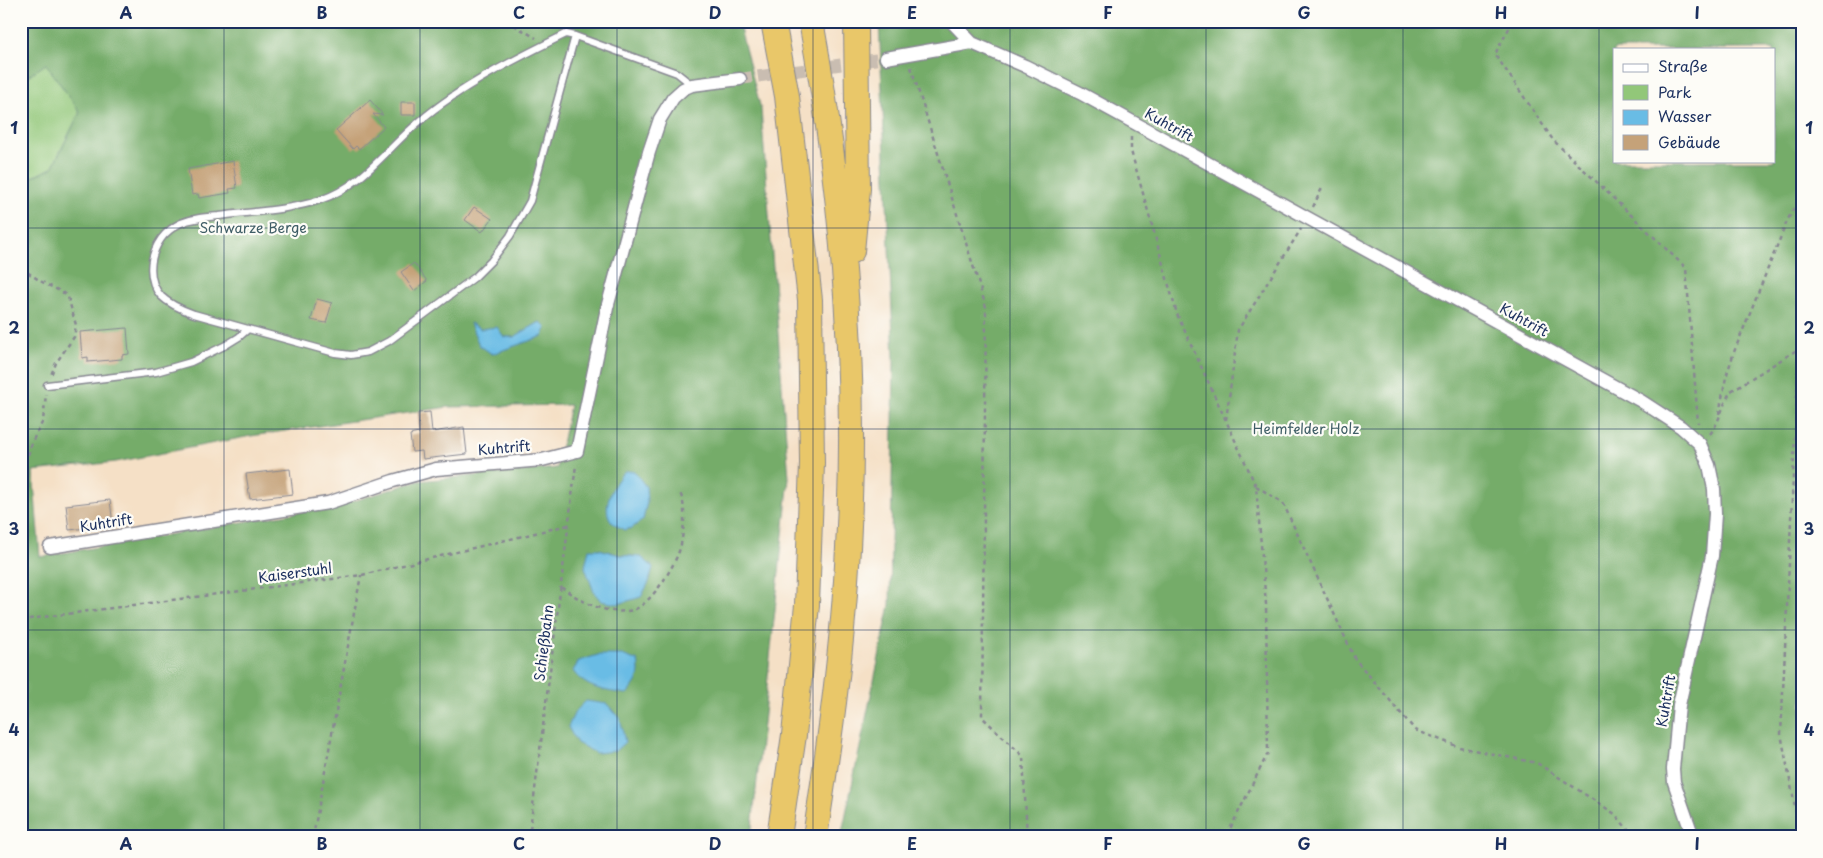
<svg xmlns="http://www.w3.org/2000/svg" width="1823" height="858" font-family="'Playpen Sans',sans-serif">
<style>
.green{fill:#92c779;stroke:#567b6c}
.forest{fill:#75ac69;stroke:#486e64;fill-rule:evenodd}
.water{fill:#69bce5;stroke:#4276a2}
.building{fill:#c5a279}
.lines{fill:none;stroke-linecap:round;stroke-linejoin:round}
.minor-tunnel{stroke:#c9bdb1;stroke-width:12;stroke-dasharray:12 6;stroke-linecap:butt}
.service-casing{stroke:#888892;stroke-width:9}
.minor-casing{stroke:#888892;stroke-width:15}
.motorway-casing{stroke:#888892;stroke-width:26}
.path{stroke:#888892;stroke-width:2.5;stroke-dasharray:4 4;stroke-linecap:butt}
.service{stroke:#fff;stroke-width:6}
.minor{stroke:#fff;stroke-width:12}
.motorway{stroke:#e9c769;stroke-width:24}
.grid{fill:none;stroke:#1b2f5e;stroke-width:1;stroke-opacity:0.55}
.labels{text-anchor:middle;stroke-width:4.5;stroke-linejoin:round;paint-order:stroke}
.street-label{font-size:14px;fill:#1b2f5e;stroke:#fdfcf7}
.park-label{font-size:14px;fill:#3f5d66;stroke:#fdfcf7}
.neatline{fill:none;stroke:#1b2f5e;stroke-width:2}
.grid-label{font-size:16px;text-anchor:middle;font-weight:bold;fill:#1b2f5e}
</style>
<rect width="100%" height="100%" fill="#fdfcf7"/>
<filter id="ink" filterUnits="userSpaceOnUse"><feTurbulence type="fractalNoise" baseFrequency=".02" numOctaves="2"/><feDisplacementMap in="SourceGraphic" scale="10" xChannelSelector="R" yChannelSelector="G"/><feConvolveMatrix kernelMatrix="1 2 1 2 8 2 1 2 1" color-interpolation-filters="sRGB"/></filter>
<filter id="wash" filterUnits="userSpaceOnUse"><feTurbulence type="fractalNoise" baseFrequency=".0096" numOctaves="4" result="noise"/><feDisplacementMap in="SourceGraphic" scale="20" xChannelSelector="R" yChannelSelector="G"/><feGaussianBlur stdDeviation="1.12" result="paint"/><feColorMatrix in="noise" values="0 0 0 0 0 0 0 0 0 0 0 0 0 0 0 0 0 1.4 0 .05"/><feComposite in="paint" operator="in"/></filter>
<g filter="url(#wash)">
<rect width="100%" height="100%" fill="#f5e0c6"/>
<path class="green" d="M46 63 80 112 52 168 21 182V81Z"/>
<path class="forest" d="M21 21H738L761 109 789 478 751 837H21V182L52 168 80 112 46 64 21 81ZM540 322 492 354 471 324C482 330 503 341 516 336 524 333 532 327 540 322ZM570 405 557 468 418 481 341 505 40 557 33 471 116 462 251 436 448 407ZM599 549 620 555 641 557 585 567Z
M879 21H1802V837H841L890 605 894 360ZM1614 49H1774V161H1614Z"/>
<path class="water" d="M540 322 546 328 543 336 492 354 479 345 470 323 481 329 497 327 504 337H514Z
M625 471H634L646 487 647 502 643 520 632 528 624 530C621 528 617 526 614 524 598 510 614 482 625 471Z
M589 549H599L620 555 641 557 653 567 649 582 641 597 618 604 601 601 594 592 585 567Z
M598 655H622L638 661C641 677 637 682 627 694 606 691 586 689 573 671L579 661Z
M586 701 607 704 620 719 625 742 615 751 596 753 577 743 568 727 575 712Z"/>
<g id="blocks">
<path class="building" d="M370 100 383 115 373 114 384 127 359 149 356 146 353 149 336 130Z
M401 102H415V115H401Z
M233 161 237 188 229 189 230 193 199 198 198 194 192 195 188 169Z
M474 207 492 219 482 232 465 220Z
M414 263 427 281 414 291 401 272Z
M317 299 332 303 326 323 311 320Z
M127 328 129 354 122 355V359L88 362V357L82 358 80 332Z
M430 412 432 432 464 427 467 454 423 459 422 451 412 452 410 435 419 433 418 413Z
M290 469 293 494 250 499 246 474Z
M110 500 113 525 69 530 66 505Z"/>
</g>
</g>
<g filter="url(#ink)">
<use href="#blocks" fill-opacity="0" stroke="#888892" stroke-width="1"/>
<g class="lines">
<path class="minor-tunnel" d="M740 79 886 58"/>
<g class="service-casing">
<path id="service" d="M575 36 530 201 510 236 491 261 475 277 389 341 368 352 351 355 335 353 194 314C183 310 169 304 161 296 147 280 149 256 161 239 165 233 174 226 181 223 193 218 206 217 219 216 250 212 290 210 320 200 363 186 386 149 420 121 459 87 519 57 566 34L575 36 677 73 692 85
M47 385 156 372 191 362 226 345 239 337 247 330"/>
</g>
<g class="minor-casing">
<path id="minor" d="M951 21 972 43 1025 66 1080 93 1641 401 1681 427 1700 444 1709 465 1714 489 1715 514 1712 556 1679 705 1673 769 1674 782 1693 837
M886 58 972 43
M50 547 328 503 393 481 436 469 542 460 577 451 607 308 649 152 660 119 673 98 683 89 692 85 740 79"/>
</g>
<g class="motorway-casing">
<path id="motorway" d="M773 21 787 96 810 300 812 463 807 605 794 735 779 837
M811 21C841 186 857 358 849 526 845 630 831 733 815 837
M852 251 858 189 856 21"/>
</g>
<path class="path" d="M507 21 536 38
M1513 21 1495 54 1553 140 1686 268 1698 423
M911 67 986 307 982 717 1023 756 1027 837
M1131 137V151L1177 314 1256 486 1266 604 1268 753 1226 837
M1313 207 1323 186
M21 268 42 282 62 292 68 297 76 325 74 337 56 363 51 375
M1719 414 1726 377 1734 352 1788 219 1802 194
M1226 420 1238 330 1301 229
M1710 434C1720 422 1722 405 1731 391L1800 348
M21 469 25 464 33 440 43 421 46 394
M1256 486 1283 503 1355 659 1415 730 1459 747 1537 763 1615 814 1634 837
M561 587C582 602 607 616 633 610 651 605 678 562 681 544 684 528 687 505 679 491
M21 620 362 575 568 525
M313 837 361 575
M529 837 576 465
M1801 837 1781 734 1799 349 1802 343"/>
<use href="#service" class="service"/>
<use href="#minor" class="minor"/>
<use href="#motorway" class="motorway"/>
</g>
</g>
<path class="grid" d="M224 21V837M420 21V837M617 21V837M813 21V837M1010 21V837M1206 21V837M1403 21V837M1599 21V837M21 228H1802M21 429H1802M21 630H1802"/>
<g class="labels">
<g class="street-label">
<text transform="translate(1169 125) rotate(29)" y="5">Kuhtrift</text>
<text transform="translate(1524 320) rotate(29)" y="5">Kuhtrift</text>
<text transform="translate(504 448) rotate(-5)" y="5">Kuhtrift</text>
<text transform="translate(106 523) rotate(-9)" y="5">Kuhtrift</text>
<text transform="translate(295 573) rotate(-8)" y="5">Kaiserstuhl</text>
<text transform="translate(544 643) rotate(-83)" y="5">Schießbahn</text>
<text transform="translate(1666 701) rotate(-80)" y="5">Kuhtrift</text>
</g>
<g class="park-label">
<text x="253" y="233">Schwarze Berge</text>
<text x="1306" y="434">Heimfelder Holz</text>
</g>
</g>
<rect width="1823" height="858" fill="none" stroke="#fdfcf7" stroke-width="55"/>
<rect x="1613" y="48" width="162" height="115" fill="#fdfcf7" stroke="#a3aaba"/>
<rect x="1623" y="64" width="25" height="8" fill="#ffffff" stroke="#a3aaba"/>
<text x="1658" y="72" font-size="15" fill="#1b2f5e">Straße</text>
<rect x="1623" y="85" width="25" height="15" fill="#92c779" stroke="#a3aaba"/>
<text x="1658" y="98" font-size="15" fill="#1b2f5e">Park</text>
<rect x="1623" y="110" width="25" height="15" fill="#69bce5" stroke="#a3aaba"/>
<text x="1658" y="122" font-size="15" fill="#1b2f5e">Wasser</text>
<rect x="1623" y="135" width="25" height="15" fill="#c5a279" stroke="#a3aaba"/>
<text x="1658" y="148" font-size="15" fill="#1b2f5e">Gebäude</text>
<rect x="28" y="28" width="1768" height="802" class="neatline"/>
<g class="grid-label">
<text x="126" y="19">A</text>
<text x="322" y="19">B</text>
<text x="519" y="19">C</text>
<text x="715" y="19">D</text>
<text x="912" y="19">E</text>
<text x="1108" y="19">F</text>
<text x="1304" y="19">G</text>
<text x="1501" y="19">H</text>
<text x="1697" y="19">I</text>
<text x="14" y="134">1</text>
<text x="1809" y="134">1</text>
<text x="14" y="334">2</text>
<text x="1809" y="334">2</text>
<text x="14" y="535">3</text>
<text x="1809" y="535">3</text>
<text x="14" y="736">4</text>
<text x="1809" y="736">4</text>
<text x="126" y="850">A</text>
<text x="322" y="850">B</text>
<text x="519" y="850">C</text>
<text x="715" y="850">D</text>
<text x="912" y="850">E</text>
<text x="1108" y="850">F</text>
<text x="1304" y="850">G</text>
<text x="1501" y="850">H</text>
<text x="1697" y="850">I</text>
</g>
</svg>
